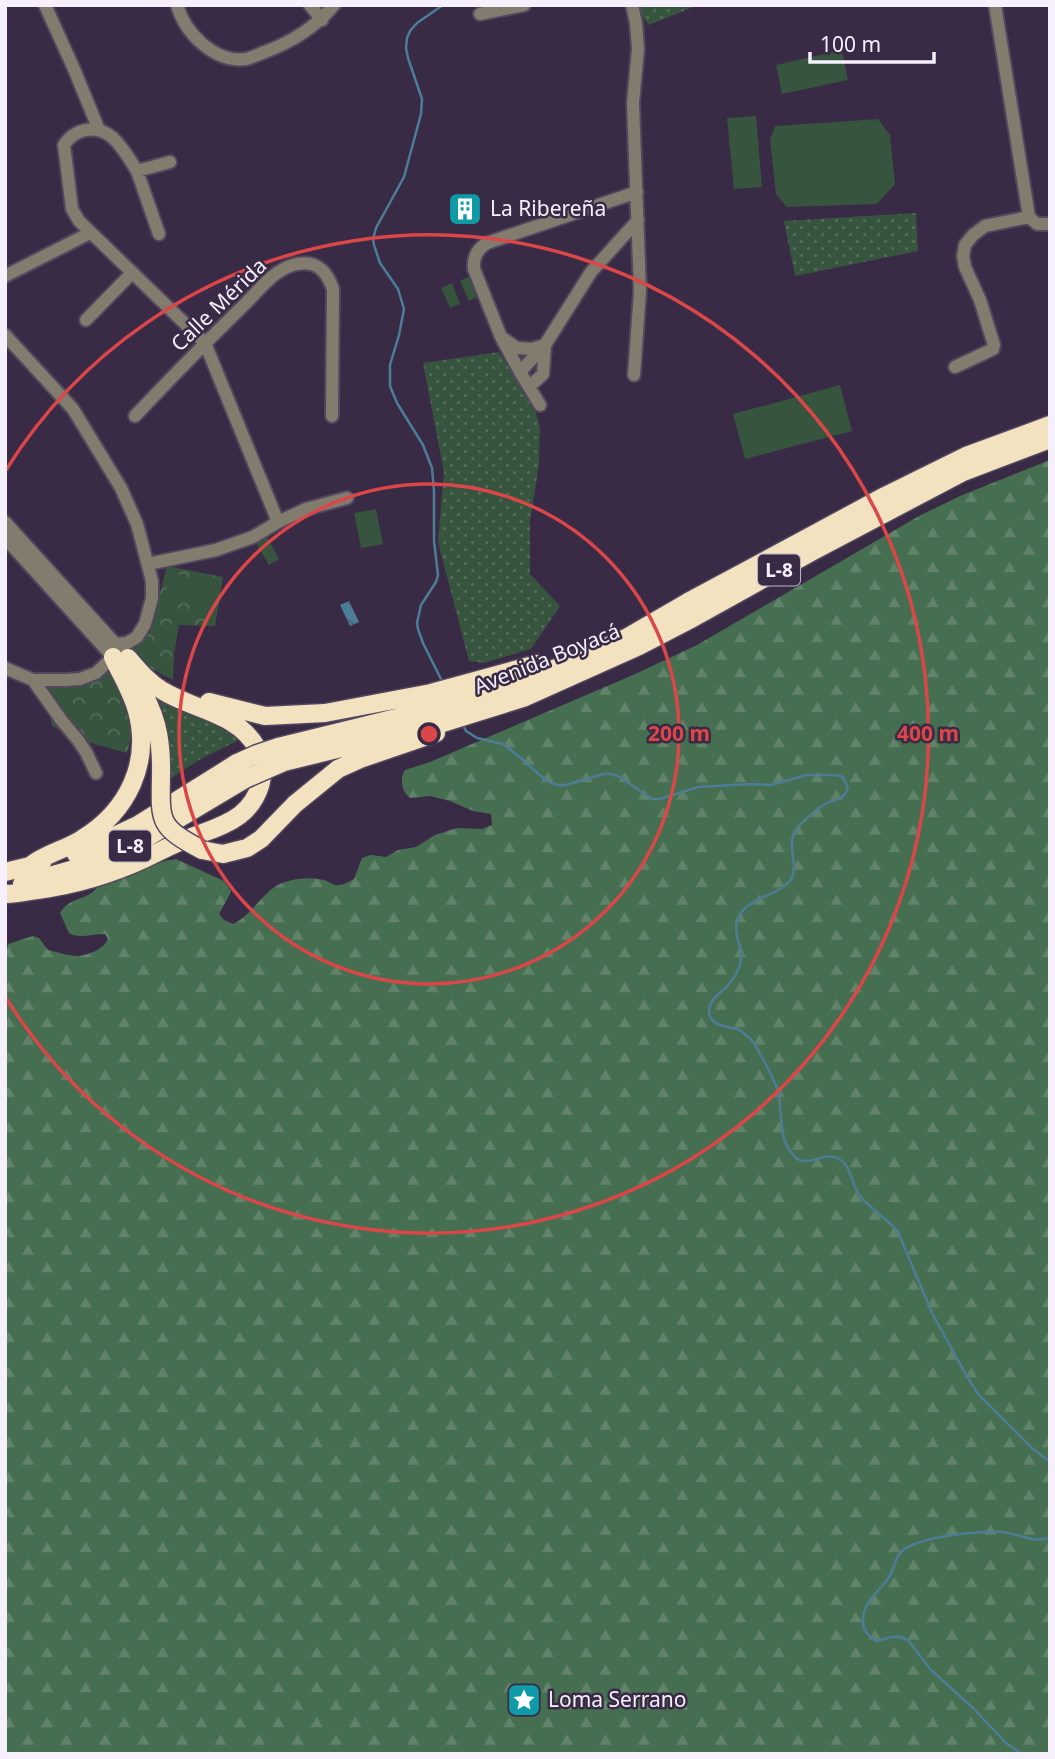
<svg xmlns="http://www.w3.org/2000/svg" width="1055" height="1759" font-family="'Noto Sans',sans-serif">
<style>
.grass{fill:url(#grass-dots)}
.forest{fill:url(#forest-firs)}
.park{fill:url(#park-crowns)}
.pitch{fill:#37543e}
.water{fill:url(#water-waves)}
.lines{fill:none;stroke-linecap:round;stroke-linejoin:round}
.stream{stroke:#4d7d96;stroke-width:2.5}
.minor-casing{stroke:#53475f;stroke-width:16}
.highway-casing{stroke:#53475f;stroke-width:21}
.minor{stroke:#827c6e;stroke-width:12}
.highway{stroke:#f2e2c0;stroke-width:18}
.highway-bridge-casing{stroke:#53475f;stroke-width:21;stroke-linecap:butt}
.highway-bridge{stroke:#f2e2c0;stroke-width:18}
.ring{fill:none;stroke:#db4648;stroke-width:3.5}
.labels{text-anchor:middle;stroke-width:5;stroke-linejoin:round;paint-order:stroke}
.shield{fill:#392b45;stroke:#bdb5c6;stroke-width:2}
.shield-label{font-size:19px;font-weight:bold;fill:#f6f0fd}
.poi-label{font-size:21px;fill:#f6f0fd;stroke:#392b45;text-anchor:start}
.street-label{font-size:21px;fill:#f6f0fd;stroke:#392b45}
.centre{fill:#db4648;stroke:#392b45;stroke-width:3.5}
.ring-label{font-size:21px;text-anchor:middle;font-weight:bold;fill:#db4648;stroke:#392b45;stroke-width:5;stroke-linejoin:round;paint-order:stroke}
</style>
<defs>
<pattern id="grass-dots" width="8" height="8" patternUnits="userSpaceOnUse" patternTransform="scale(1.75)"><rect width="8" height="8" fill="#37543e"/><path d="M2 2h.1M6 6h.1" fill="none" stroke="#556d5b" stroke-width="1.8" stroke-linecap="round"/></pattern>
<pattern id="forest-firs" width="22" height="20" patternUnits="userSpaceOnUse" patternTransform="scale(1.75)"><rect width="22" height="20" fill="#466e50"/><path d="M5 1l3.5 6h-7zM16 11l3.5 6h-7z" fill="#61836a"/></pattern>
<pattern id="park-crowns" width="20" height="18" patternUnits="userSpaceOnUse" patternTransform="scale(1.75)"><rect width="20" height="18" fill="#37543e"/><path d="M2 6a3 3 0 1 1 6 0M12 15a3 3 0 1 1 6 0" fill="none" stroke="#556d5b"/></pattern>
<pattern id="water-waves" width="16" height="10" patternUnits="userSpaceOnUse" patternTransform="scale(1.75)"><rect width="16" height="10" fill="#4d7d96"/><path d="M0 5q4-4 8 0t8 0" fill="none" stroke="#4c6575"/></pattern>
</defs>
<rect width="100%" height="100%" fill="#392b45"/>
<path class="grass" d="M639 5H698L649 25 641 15Z
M916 213 918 251 795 276 784 221Z
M499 352 535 409 540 427 539 465 530 521V574L560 606 531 649 484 663 469 661 438 542 444 472 423 363Z
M155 694 219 722 239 740 199 760 161 785 152 703Z"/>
<path class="forest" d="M1050 460V1754H5V960L8 944 33 936 39 938 48 950C57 952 69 956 78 956 89 955 104 949 108 939L105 934C92 934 79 939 69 933L60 913C72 893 94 903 102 878L154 863 176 859 224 881 231 891 230 894 219 914 224 920 233 924C254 914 263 889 285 882 296 878 311 877 324 880 329 881 333 886 339 885 344 885 350 881 354 879L362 858 371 855 386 857 398 850 416 847 435 835 457 828 482 829 492 825 491 814 473 811 450 801 430 796 410 798C402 792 399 779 405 770L430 762 633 675 697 645 919 516 960 496Z"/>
<path class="park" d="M167 566 223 577 215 626 179 625 174 654 173 680 142 664 128 652C153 630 159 596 167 566Z
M111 670 126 695 132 733 127 753 91 743 52 726 44 685 90 678Z"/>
<path class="pitch" d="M842 50 848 80 782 94 776 65Z
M756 116 762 187 734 189 727 118Z
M878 119 890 135 895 184 877 204 787 207 776 194 770 140 775 126Z
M470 276 479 296 469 301 460 281Z
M452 283 460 304 450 308 441 288Z
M840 385 852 431 745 459 733 414Z
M376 509 383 544 361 548 354 513Z
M267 537 279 559 269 565 256 543Z
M172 572 212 585 205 605 166 592Z"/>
<path class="water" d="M349 601 359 622 350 626 340 605Z"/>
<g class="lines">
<path class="stream" d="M442 681 423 643 418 629 417 623 421 605 436 582 438 575 434 541V491L432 468 423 445 397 403 390 386V365L399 335 404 309 398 289 380 263 374 245 373 239 376 228 404 177 421 114 422 99 408 58 406 48 407 38 410 31 417 23 443 5
M463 725 466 731 477 738 503 744 521 758 544 779 551 783 559 785H566L603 774H610L618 776 652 799H660L698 787 751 784 771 785 807 775H832L841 776 844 779 848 789C843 800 836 799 827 803 818 808 800 823 795 831 786 847 801 869 789 882 776 896 752 897 741 913 728 933 746 946 740 964 738 971 734 978 730 983 723 992 708 999 709 1012 710 1027 729 1026 739 1030 746 1034 753 1041 757 1048 764 1062 773 1076 778 1091 783 1113 777 1140 795 1157 807 1169 825 1150 839 1159 852 1166 851 1185 860 1196 870 1209 887 1218 898 1232L932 1313 965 1373 978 1394 1033 1449 1050 1462
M1022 1754 1006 1743 974 1709 931 1670 908 1640 900 1637H892L876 1641C864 1634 860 1623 865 1609 870 1597 880 1589 888 1579 894 1571 894 1558 902 1551 919 1536 980 1531 1002 1532 1019 1534 1033 1543 1050 1538"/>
<g class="minor-casing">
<path id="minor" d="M45 5 74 69 99 130
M177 5C185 33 214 63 246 59 251 58 257 55 262 53 290 43 315 28 334 5
M310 5 322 20
M632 5 636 23 638 49 633 103 640 291 634 375
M995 5 1029 217 1037 224H1050
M480 14 524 5
M170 162 137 171C130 160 123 147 113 138 98 124 75 128 64 145L72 209 79 221 205 343 278 522
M137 171 159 234
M5 276 90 233
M86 320 132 273
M5 335 73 409 121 488 137 524 152 581V598L145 624 137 637 127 643 116 644
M502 339 520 372 540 405
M545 345 532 349 517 348 501 337 474 269C473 258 477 249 487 243L637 192
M955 367 989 351 993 349 994 345 980 300 965 267 963 256 965 245 973 235 985 226 1029 217
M520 372 545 345 591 272 638 220
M529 387 543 374 545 345
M135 416C171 378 207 341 244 305 258 291 274 270 293 265 315 259 326 269 333 289L332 416
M5 522 121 650
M5 538 113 657 96 673 80 679 66 680H33L5 668
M148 564 216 550 253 537 278 522 306 509 347 498
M33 680 62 721 78 740 86 752 96 773"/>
</g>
<g class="highway-casing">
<path id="highway" d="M135 680C156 711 162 738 161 776
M209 702 265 716 325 713 431 693 537 664
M278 747 437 708 571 663 626 638 688 602 885 496 966 456 1050 425
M284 762 443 723 523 698 639 646 693 618 815 550 963 472 1050 439
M202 850 223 854 247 848 261 839 295 804 338 769 360 759 436 733
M76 854 138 825 237 763
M30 866C46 853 65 850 82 839 128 811 151 763 137 711 132 692 121 675 113 657
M5 872 42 863
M22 884 85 866 136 844 245 779
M5 894C16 894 26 892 37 890 74 885 109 875 144 859 157 853 169 846 182 841 202 832 223 828 240 815 260 799 269 771 257 748 238 713 194 710 163 691 149 683 139 671 128 658"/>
</g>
<use href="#minor" class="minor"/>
<use href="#highway" class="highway"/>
<g class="highway-bridge-casing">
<path id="highway-bridge" d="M237 763 257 754 278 747
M161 776C160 823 159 827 202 850
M245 779 284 762"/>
</g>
<use href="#highway-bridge" class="highway-bridge"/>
</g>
<g class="ring">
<circle cx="429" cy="734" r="250"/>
<path d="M6 470A499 499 0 1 1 6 998"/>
</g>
<defs>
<g id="building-square" transform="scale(1.75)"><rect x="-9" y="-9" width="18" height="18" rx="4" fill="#0f9aa8" stroke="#392b45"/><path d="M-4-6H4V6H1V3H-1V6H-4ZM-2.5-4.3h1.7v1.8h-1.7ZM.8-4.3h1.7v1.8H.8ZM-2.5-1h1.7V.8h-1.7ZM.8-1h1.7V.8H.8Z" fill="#fff"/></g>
<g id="sight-square" transform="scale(1.75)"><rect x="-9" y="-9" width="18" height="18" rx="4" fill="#0f9aa8" stroke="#392b45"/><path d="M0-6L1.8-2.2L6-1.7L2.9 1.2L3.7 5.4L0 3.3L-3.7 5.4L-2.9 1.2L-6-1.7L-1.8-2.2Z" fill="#fff"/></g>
</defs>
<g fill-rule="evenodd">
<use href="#building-square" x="465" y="209"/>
<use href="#sight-square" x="524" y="1700"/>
</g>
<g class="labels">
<g class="shield">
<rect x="758" y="554.5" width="42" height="31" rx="5"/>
<rect x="109" y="830.5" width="42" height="31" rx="5"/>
</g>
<g class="shield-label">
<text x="779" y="577">L-8</text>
<text x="130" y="853">L-8</text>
</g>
<g class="poi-label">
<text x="490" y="216">La Ribereña</text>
<text x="548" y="1707">Loma Serrano</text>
</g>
<g class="street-label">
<text transform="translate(219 305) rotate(-44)" y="7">Calle Mérida</text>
<text transform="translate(547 659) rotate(-22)" y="7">Avenida Boyacá</text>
</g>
</g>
<circle cx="429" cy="734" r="10" class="centre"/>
<g class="ring-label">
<text x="679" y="741">200 m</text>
<text x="928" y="741">400 m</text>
</g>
<rect width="1055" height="1759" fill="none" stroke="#f6f0fd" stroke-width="14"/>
<path d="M810 52v10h124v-10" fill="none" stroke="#f6f0fd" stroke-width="3.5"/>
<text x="820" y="52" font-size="21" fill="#f6f0fd" stroke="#392b45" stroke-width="5" paint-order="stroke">100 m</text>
</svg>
